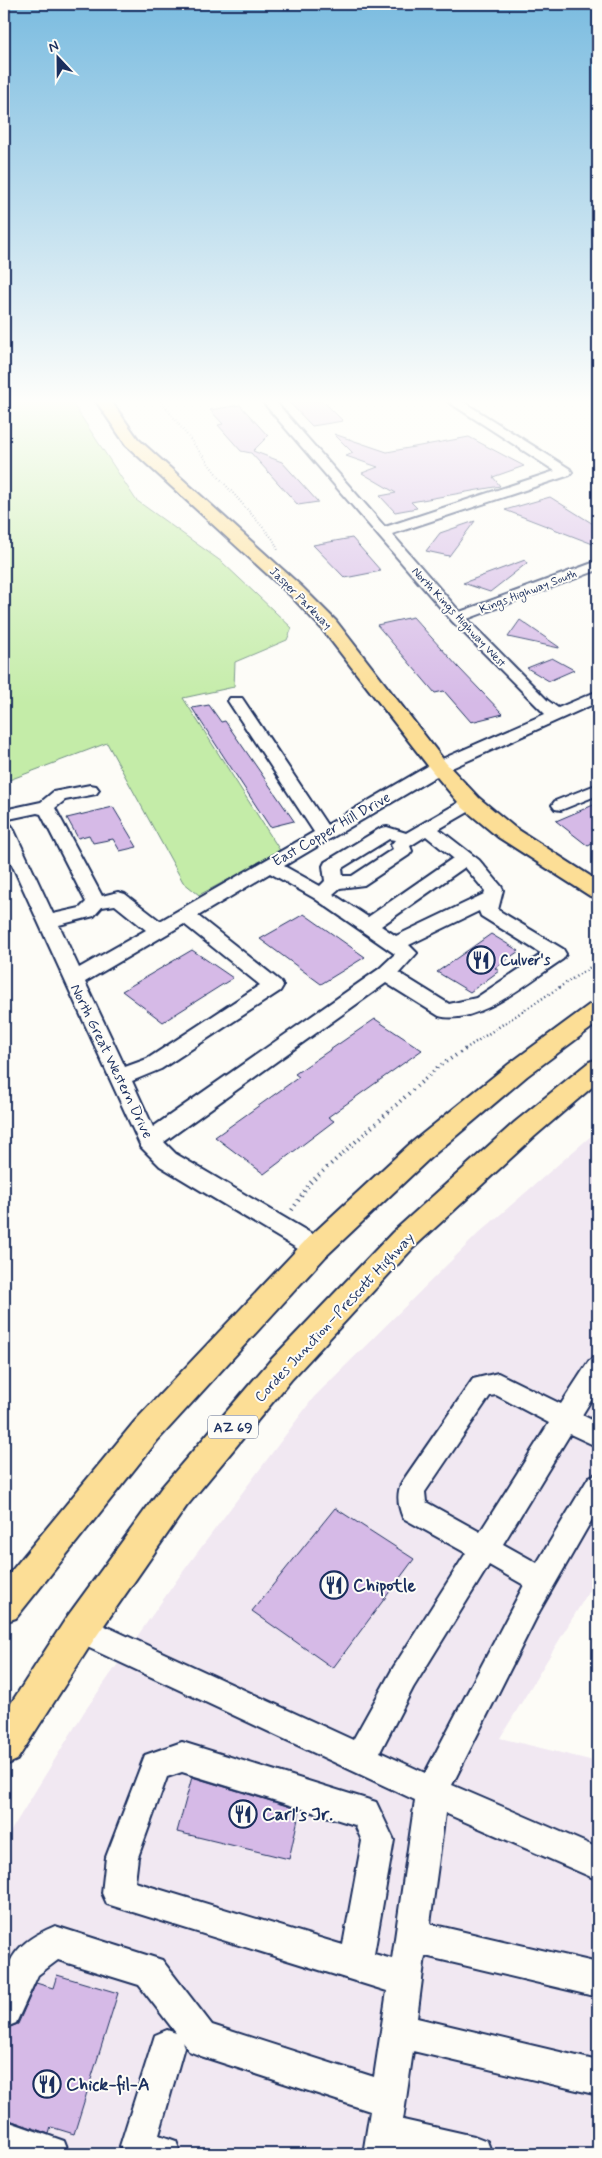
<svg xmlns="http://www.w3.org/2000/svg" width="602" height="2158" font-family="Mynerve,sans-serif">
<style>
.built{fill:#f1e8f2}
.green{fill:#c4eca8;stroke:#708e83}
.building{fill:#d6bae7;stroke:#1b2f5e}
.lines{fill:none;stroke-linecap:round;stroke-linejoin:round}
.minor-casing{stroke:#1b2f5e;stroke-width:4}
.major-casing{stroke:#1b2f5e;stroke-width:4}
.path-far2{stroke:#1b2f5e;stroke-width:2;stroke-dasharray:0.5 2.5;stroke-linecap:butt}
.path-far1{stroke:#1b2f5e;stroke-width:2.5;stroke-dasharray:1 3;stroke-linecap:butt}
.path{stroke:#1b2f5e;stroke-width:4;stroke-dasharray:1 4.5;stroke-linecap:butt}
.minor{fill:#fdfcf7;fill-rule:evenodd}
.major{fill:#fcde96;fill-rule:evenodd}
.labels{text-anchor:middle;stroke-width:4;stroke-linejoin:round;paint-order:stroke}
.far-street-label{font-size:12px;fill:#1b2f5e;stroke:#fdfcf7}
.shield{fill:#fdfcf7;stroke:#5f6c8c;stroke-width:1}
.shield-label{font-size:14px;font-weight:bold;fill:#1b2f5e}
.street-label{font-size:15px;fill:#1b2f5e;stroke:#fdfcf7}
.poi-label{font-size:15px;font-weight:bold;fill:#1b2f5e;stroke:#fdfcf7;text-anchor:start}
.near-poi-label{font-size:18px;font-weight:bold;fill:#1b2f5e;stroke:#fdfcf7;text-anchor:start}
</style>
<rect width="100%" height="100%" fill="#fdfcf7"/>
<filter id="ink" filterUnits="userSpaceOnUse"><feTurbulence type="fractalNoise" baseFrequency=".02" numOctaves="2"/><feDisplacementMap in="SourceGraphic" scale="10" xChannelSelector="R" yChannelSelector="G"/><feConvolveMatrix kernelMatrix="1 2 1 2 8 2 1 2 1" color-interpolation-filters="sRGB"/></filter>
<g filter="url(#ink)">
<path class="built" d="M598 1130V1576L500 1738 598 1762V2154H4V1842L84 1712 179 1577 314 1397 480 1232Z"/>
<path class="green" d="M4 401H71L136 500 222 562 292 628 287 640 235 662 234 687 183 698 281 852 199 895 183 882 107 743 4 782Z"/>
<path class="building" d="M288 401H323L343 421 312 426Z
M240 405 268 436 253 451 282 462 318 502 298 505 251 453 241 451 218 425 223 424 210 410Z
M334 434 387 452 469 437 524 466 493 477 500 486 411 502 417 508 395 512 380 496 396 493 362 473 378 467 346 456 353 453Z
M550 497 598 527V546L505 510Z
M475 521 449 556 426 551 440 533Z
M352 538 381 571 345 578 313 545Z
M525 560 527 563 490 592 463 583Z
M413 617 459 668 503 714 471 722 444 691 435 693 377 625Z
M520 620 559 647V648L508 637Z
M552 658 574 670 549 681 527 668Z
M209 705 221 722 225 721 294 821 270 827 192 708Z
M598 803V841L588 846 556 821Z
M113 807 137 847 120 851 113 839 93 843 89 835 78 838 67 818Z
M304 914 365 957 321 984 260 939Z
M491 934 519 951 495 968 499 971 470 992 437 972Z
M192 950 233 978 163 1022 122 991Z
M375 1019 422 1050 328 1117 334 1121 264 1174 215 1137 299 1077 295 1074Z
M335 1508 414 1559 333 1668 252 1611Z
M192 1777 300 1810 289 1859 177 1832Z
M57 1975 118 1993 74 2134 51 2127 49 2134 4 2118V2041L8 2028 18 2024 36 1983 53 1988Z"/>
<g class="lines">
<g class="minor-casing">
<path id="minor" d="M262 401H275L385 527 555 471 447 401H462L570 469 572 472 570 475 392 534 460 612 598 561V570L467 619 547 700 558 708 598 691V702L445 771 284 866 320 886 325 881 323 866 325 862 381 828 387 827 406 833 465 799H477L480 803 477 807 439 829 479 860 501 886 503 890 498 910 563 949 566 954 563 959C532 979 477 1027 439 1016L386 983 164 1142 176 1154 324 1241 328 1248 324 1255 316 1257 308 1255 160 1166 141 1147 4 847V823L10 824 13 828 53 914 80 908 86 902 41 814 37 813 4 820V810L41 802 53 792 90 785 96 786 99 790 96 794 65 800 55 808 102 896 118 892 125 894 160 921 314 832 228 701 230 698H242L327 825 433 763 545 714 452 621ZM426 836 453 858 368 917 333 894 340 888 364 885 409 855 412 851 410 846ZM389 839 395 840 391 845 393 849 352 876H343L342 868ZM465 867 485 891 484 894 396 936 381 926ZM270 873 314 898 395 954 379 969 153 1127 132 1081 161 1069 280 991 283 986 280 981 198 916ZM115 905 146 930 79 968 59 925 94 916 102 907ZM479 911 481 916 542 954 476 998 449 1004 399 973 417 953 409 945ZM184 924 260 985 147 1059 125 1067 85 982Z
M598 784V795L561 810 555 809 552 805 555 801Z
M598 1357V1389L582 1415 598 1423V1447L570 1434 503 1544 537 1563 589 1477 598 1473V1509L539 1612 452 1785 598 1848V1880L445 1813 430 1924 598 1963V1997L425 1956 417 2018 598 2061V2095L413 2051 403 2120 474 2136 487 2141 492 2154H363L370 2111 201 2056 189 2051 182 2042 184 2047 159 2135 176 2141 181 2154H124L120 2146 155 2035 167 2030 176 2033 139 1985 58 1960 38 1975 16 2023 4 2028C4 1974 0 1949 55 1926L162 1960 212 2025 374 2077 387 1991 107 1904 102 1893 106 1857 145 1755 182 1742 376 1802 394 1840 374 1954 392 1959 415 1800 70 1639 66 1629 70 1619 80 1615 90 1619 353 1740 393 1668 466 1553 403 1518C398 1506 396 1494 402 1482L473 1379 498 1373 561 1404 589 1361ZM496 1395 549 1423 480 1532 426 1502 425 1492 490 1396ZM489 1565 524 1585 425 1773 380 1752 413 1688ZM182 1772 355 1825 362 1841 343 1945 135 1882 138 1857 167 1777Z
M4 2120 64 2141 69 2154H4Z"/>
</g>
<g class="major-casing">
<path id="major" d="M96 401H111L138 439 302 587 336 621 446 763 479 798 514 827 598 881V898L590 896 498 837 463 808 432 771 322 629 290 595 126 445Z
M598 1003V1023L527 1076 430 1158 326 1256 157 1441 16 1618 4 1622V1580L135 1421 306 1240 410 1144 509 1064 589 1005Z
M598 1059V1082L535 1136 413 1248 291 1380 186 1507 93 1641 17 1760 4 1766V1714L67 1617 162 1487 269 1362 393 1232 515 1122 589 1062Z"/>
</g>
<path class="path-far2" d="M161 401 218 476 273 539 278 550"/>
<path class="path-far1" d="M465 1049 598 962"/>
<path class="path" d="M292 1210 310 1183 438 1067 467 1048"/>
<use href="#minor" class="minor"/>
<use href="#major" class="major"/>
</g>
</g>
<linearGradient id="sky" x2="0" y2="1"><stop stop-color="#7bbce0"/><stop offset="0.57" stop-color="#fefefb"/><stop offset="1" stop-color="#fefefb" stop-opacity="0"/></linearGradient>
<rect width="602" height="704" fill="url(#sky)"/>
<defs>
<g id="restaurant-ring" transform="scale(1.4375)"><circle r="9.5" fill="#fdfcf7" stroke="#1b2f5e" stroke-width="1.5"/><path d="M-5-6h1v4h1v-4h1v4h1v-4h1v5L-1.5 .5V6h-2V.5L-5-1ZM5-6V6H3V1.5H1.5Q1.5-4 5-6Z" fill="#1b2f5e"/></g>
</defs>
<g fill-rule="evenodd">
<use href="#restaurant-ring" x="481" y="960"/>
<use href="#restaurant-ring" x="334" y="1585"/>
<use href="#restaurant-ring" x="243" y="1814"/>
<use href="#restaurant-ring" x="47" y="2084"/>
</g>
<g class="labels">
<g class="far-street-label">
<text transform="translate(528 591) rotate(-21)" y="4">Kings Highway South</text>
<text transform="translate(301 598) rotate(45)" y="4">Jasper Parkway</text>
<text transform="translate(459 617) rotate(47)" y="4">North Kings Highway West</text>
</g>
<rect class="shield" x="208" y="1415.5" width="50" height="23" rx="4"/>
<g class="shield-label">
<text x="233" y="1432">AZ 69</text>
</g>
<g class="street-label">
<text transform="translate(331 829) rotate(-30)" y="5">East Copper Hill Drive</text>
<text transform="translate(112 1061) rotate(64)" y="5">North Great Western Drive</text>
<text transform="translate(334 1317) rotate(-47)" y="5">Cordes Junction–Prescott Highway</text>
</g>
<g class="poi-label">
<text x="500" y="965">Culver's</text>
</g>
<g class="near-poi-label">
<text x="353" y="1591">Chipotle</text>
<text x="262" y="1820">Carl's Jr.</text>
<text x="66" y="2090">Chick-fil-A</text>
</g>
</g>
<rect width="602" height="2158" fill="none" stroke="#fdfcf7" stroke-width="20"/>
<rect x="10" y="10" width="582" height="2138" fill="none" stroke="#1b2f5e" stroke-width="2" filter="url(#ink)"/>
<g transform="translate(58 58) rotate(338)" stroke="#fdfcf7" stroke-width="4" paint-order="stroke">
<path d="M0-4L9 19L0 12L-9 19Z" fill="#1b2f5e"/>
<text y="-8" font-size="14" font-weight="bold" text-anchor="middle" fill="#1b2f5e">N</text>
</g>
</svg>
